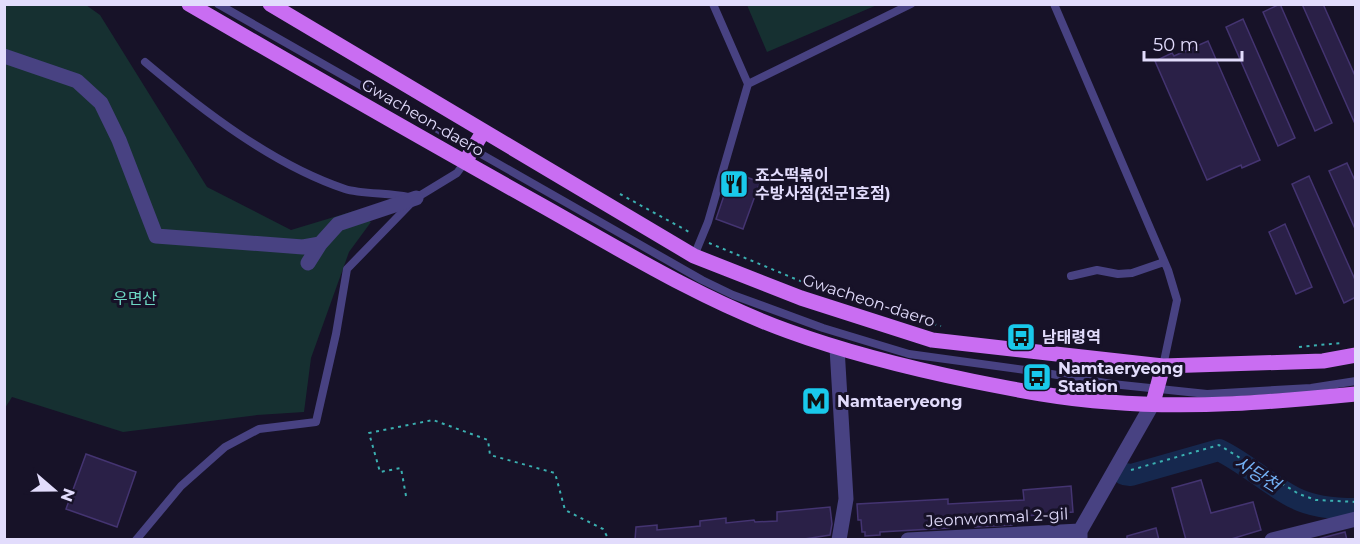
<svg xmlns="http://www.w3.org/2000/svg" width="1360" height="544" font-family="Montserrat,'Noto Sans KR',sans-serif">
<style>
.green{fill:#163031}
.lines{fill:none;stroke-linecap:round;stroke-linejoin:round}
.river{stroke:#16284e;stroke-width:22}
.building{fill:#2a2047;stroke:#443471;stroke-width:1.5}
.path{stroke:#3bb0b1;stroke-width:2;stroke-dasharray:3 4.5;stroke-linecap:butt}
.lane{stroke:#484282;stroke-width:8}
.street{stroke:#484282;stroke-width:15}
.primary{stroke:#c96df2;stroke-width:15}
.labels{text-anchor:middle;stroke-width:6;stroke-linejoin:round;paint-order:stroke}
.street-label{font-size:16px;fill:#e2dcfc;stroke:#171228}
.poi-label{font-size:16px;font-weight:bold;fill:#e2dcfc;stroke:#171228;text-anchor:start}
.park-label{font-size:16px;fill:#6dd7c3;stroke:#171228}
.water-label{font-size:18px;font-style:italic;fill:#73b0f3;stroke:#171228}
</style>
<rect width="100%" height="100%" fill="#171228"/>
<path class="green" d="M5 5H86L100 15 207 187 291 230 354 211 371 222 349 252 311 358 304 412 257 415 123 432 12 397 5 408Z
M747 5H877L767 52Z"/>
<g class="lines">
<path class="river" d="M1124 474 1131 475 1219 450C1246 463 1269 485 1295 498 1313 507 1336 509 1356 509"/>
</g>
<path class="building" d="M1280 4 1332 123 1315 131 1263 12Z
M1302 4H1323L1356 78V126Z
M1243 19 1295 138 1278 146 1226 27Z
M1208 41 1260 160 1242 168 1241 165 1207 180 1155 61 1172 53 1174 56Z
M1347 163 1356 183V231L1329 171Z
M732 172 760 182 743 229 716 219Z
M1309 176 1356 282V297L1344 303 1292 184Z
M1285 224 1312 287 1296 294 1269 232Z
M86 454 136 472 117 527 66 509Z
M1201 480 1211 513 1253 502 1261 530 1228 540H1186L1172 488Z
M1071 486 1073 512 1012 517V525L975 527 974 521H970L969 517 949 518V528L880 532V535L865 536V532H862L861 520H858L857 504 948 499V504L1024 500 1023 490Z
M830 507 832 524 830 535 798 540H635L636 527 657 525V530L700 526V521L726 518V523L754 520 755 522 777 521V512Z
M1156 528 1159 540H1127V536Z
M1345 532 1347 540H1314Z"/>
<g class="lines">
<path class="path" d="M620 194 691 233
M709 243 810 285
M926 322 941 326
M1299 347 1341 343
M1131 470 1219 445 1299 494 1316 500 1356 502
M406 496 401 468 380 472 369 433 433 420 488 440 490 455 555 473 565 510 603 529 609 540"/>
<path class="lane" d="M218 4 702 280 733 295 823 328 909 354 1033 371 1112 384 1207 394 1311 388 1356 381
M1054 4 1168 270 1177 300 1163 366
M145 62C202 110 273 165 345 189 361 194 390 193 408 197
M748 84 911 4
M694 256 708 222 748 84 713 4
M1071 276 1097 270 1118 274 1132 273 1164 262
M136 540 181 486 225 447 259 429 316 422 336 334 347 269 416 198 457 173 465 162"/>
<path class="street" d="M4 56 77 81 101 103 119 140 156 236 303 247 320 244 338 224 416 198
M308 263 320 244
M837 348 846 499 839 540
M908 540 1080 531
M1080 540V531L1153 403
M1272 540 1356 519"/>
<path class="primary" d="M189 4C306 72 423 139 541 205 621 250 702 300 788 331 848 353 909 368 972 381 1017 390 1063 399 1109 402 1191 409 1274 402 1356 394
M270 4 694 256 801 298 932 340 1163 366 1323 361 1356 355
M465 162 483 132
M1153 403 1163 366"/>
</g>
<defs>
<g id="restaurant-square" transform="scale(1.5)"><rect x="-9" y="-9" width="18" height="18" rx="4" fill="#19c9eb" stroke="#171228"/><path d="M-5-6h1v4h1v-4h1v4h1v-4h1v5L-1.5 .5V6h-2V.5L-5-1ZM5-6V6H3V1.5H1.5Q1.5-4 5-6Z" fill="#111"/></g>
<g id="bus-square" transform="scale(1.5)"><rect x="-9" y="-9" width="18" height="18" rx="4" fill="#19c9eb" stroke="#171228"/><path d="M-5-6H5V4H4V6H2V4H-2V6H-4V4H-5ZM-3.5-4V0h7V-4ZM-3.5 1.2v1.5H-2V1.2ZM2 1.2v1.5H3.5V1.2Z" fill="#111"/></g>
<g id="metro-square" transform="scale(1.5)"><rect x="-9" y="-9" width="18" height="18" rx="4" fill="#19c9eb" stroke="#171228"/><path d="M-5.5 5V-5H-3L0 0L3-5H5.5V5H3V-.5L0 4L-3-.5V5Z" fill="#111"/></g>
</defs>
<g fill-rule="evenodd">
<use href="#restaurant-square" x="734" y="184"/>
<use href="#bus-square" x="1021" y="337"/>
<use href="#bus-square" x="1037" y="377"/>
<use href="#metro-square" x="816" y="401"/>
</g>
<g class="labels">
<g class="street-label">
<text transform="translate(423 117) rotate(30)" y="6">Gwacheon-daero</text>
<text transform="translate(869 300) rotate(18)" y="6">Gwacheon-daero</text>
<text transform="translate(997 517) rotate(-3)" y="6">Jeonwonmal 2-gil</text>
</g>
<g class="poi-label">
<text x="755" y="181">죠스떡볶이<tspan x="755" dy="18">수방사점(전군1호점)</tspan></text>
<text x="1042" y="343">남태령역</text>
<text x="1058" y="374">Namtaeryeong<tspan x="1058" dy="18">Station</tspan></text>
<text x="837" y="407">Namtaeryeong</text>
</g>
<g class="park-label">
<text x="135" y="304">우면산</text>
</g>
<g class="water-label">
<text transform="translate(1257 474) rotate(32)" y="6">사당천</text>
</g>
</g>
<rect width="1360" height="544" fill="none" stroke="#e2dcfc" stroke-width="12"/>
<g transform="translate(54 490) rotate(110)" stroke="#171228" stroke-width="4.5" paint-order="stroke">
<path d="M0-4.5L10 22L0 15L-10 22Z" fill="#e2dcfc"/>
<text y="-9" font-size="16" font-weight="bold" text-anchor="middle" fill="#e2dcfc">N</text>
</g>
<path d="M1144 51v9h98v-9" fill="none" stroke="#e2dcfc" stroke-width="3"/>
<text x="1153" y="51" font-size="18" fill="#e2dcfc" stroke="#171228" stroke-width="4.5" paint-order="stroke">50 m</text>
</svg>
